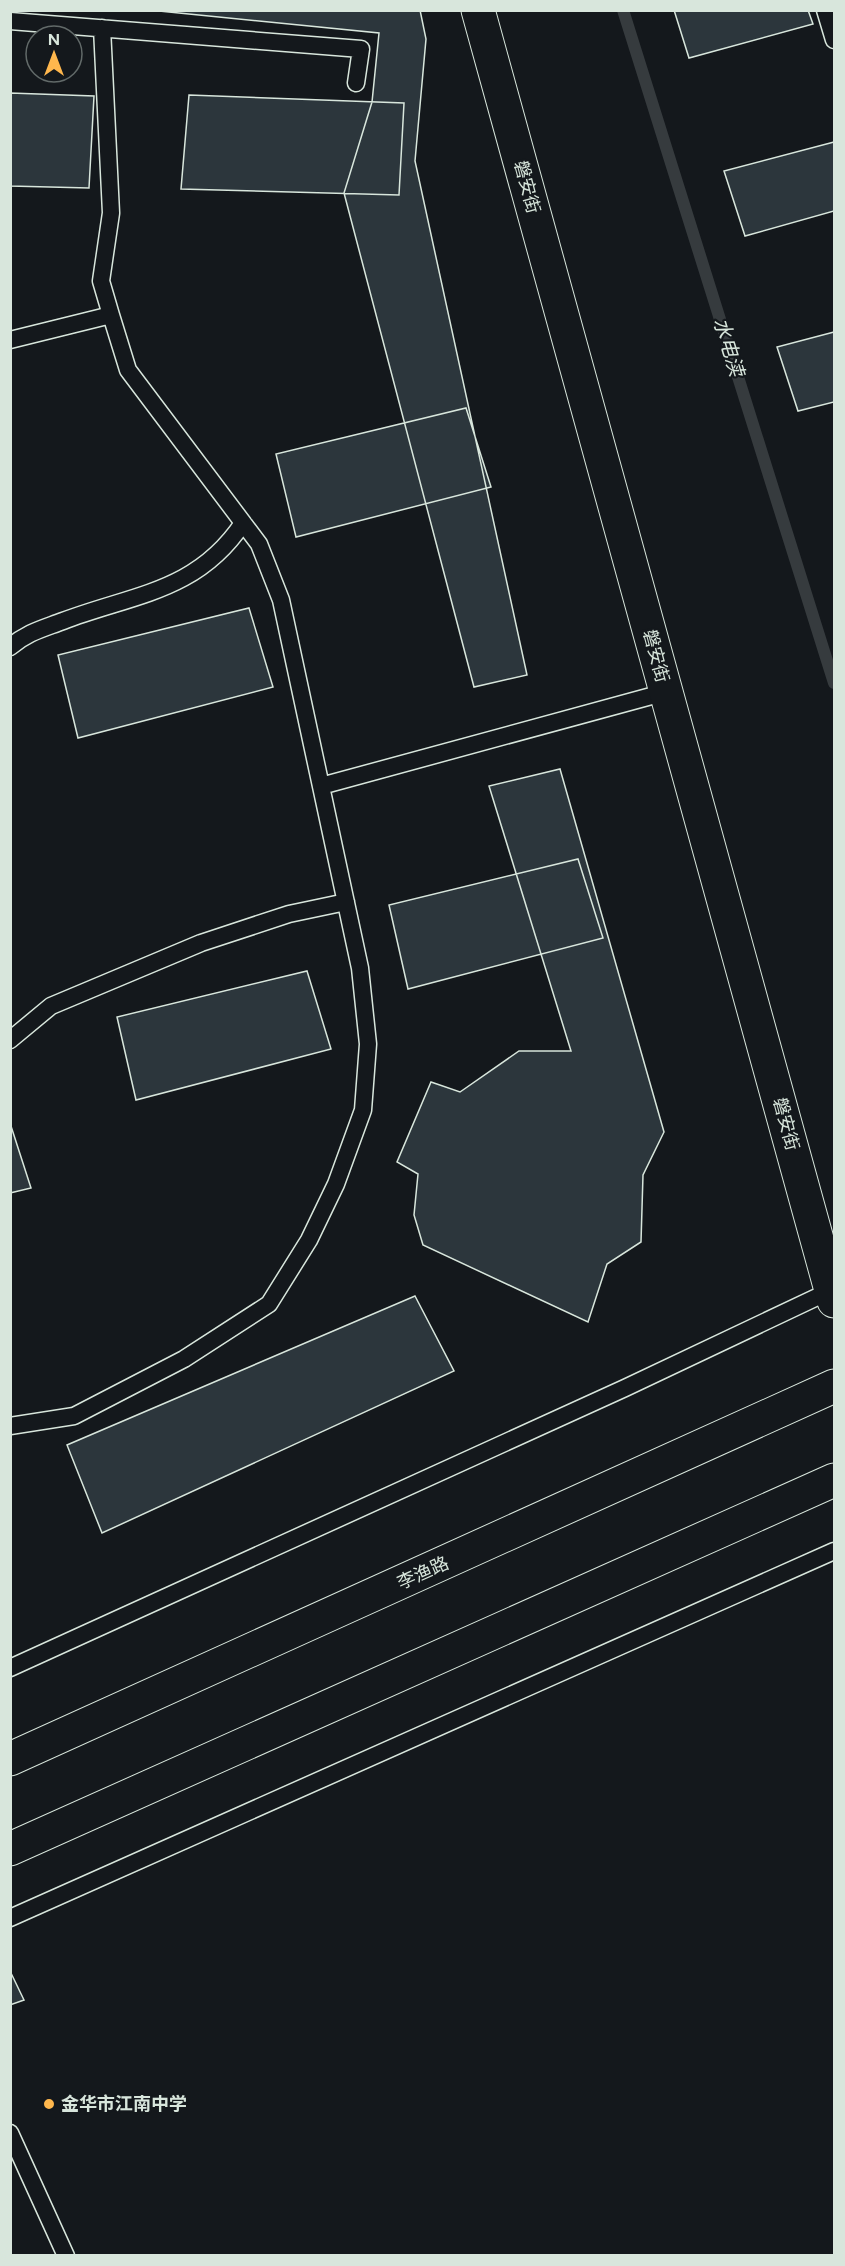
<svg xmlns="http://www.w3.org/2000/svg" width="845" height="2266" font-family="Figtree,'Noto Sans SC',sans-serif">
<style>
.lines{fill:none;stroke-linecap:round;stroke-linejoin:round}
.stream{stroke:#363b3e;stroke-width:12}
.building{fill:#2c363c;stroke:#d8e6dc;stroke-width:1.5}
.lane-casing{stroke:#d8e6dc;stroke-width:19}
.secondary-casing{stroke:#d8e6dc;stroke-width:35}
.lane{stroke:#14181c;stroke-width:16}
.secondary{stroke:#14181c;stroke-width:33}
.poi-dot{fill:#ffb74d;stroke:#14181c;stroke-width:2}
.labels{text-anchor:middle;stroke-width:4.5;stroke-linejoin:round;paint-order:stroke}
.street-label{font-size:18px;fill:#d8e6dc;stroke:#14181c}
.poi-label{font-size:18px;font-weight:bold;fill:#d8e6dc;stroke:#14181c;text-anchor:start}
.water-label{font-size:20px;font-style:italic;fill:#d8e6dc;stroke:#14181c}
</style>
<rect width="100%" height="100%" fill="#14181c"/>
<g class="lines">
<path class="stream" d="M623 10 834 683"/>
</g>
<path class="building" d="M149 10H420L426 39 415 161 527 675 474 687 344 193 372 102 379 33Z
M674 10H808L813 24 689 58Z
M10 93 94 96 89 188 10 186Z
M189 95 404 103 399 195 181 189Z
M834 142V211L745 236 724 171Z
M834 332V402L798 411 777 347Z
M466 408 491 487 296 537 276 454Z
M249 608 273 687 78 738 58 655Z
M560 769 664 1132 643 1175 641 1242 607 1264 588 1322 423 1245 414 1215 418 1174 397 1162 431 1082 460 1092 519 1051H571L489 786Z
M578 859 603 938 408 989 389 905Z
M307 971 331 1049 136 1100 117 1017Z
M10 1123 31 1188 10 1193Z
M415 1296 454 1371 102 1533 67 1445Z
M10 1971 24 2000 10 2005Z"/>
<g class="lines">
<g class="lane-casing">
<path id="lane" d="M825 10 834 40
M10 21 361 49 356 83
M10 340 111 315
M10 647C28 632 42 629 63 621 134 594 197 592 243 523
M321 786 666 692
M10 1040 51 1006 201 943 289 914 346 902
M10 1426 74 1416 184 1359 269 1304 309 1240 336 1184 363 1110 368 1044 360 968 281 600 259 544 128 370 111 315 101 281 111 213 102 28
M10 1668 625 1388 834 1289
M10 1918 834 1551
M10 2133 66 2256"/>
</g>
<g class="secondary-casing">
<path id="secondary" d="M478 10 834 1301
M10 1759 834 1386
M10 1849 834 1480"/>
</g>
<use href="#lane" class="lane"/>
<use href="#secondary" class="secondary"/>
</g>
<circle class="poi-dot" cx="49" cy="2104" r="6"/>
<g class="labels">
<g class="street-label">
<text transform="translate(527 187) rotate(75)" y="6">磐安街</text>
<text transform="translate(656 656) rotate(75)" y="6">磐安街</text>
<text transform="translate(786 1124) rotate(75)" y="6">磐安街</text>
<text transform="translate(423 1573) rotate(-24)" y="6">李渔路</text>
</g>
<g class="poi-label">
<text x="61" y="2110">金华市江南中学</text>
</g>
<g class="water-label">
<text transform="translate(729 347) rotate(73)" y="7">水电渎</text>
</g>
</g>
<rect width="845" height="2266" fill="none" stroke="#d8e6dc" stroke-width="24"/>
<g transform="translate(54 54)"><circle r="28" fill="#14181c" stroke="#626a69" stroke-width="1.5"/>
<path d="M0-4.5L10 22L0 15L-10 22Z" fill="#ffb74d"/>
<text y="-9" font-size="16" font-weight="bold" text-anchor="middle" fill="#d8e6dc">N</text>
</g>
</svg>
